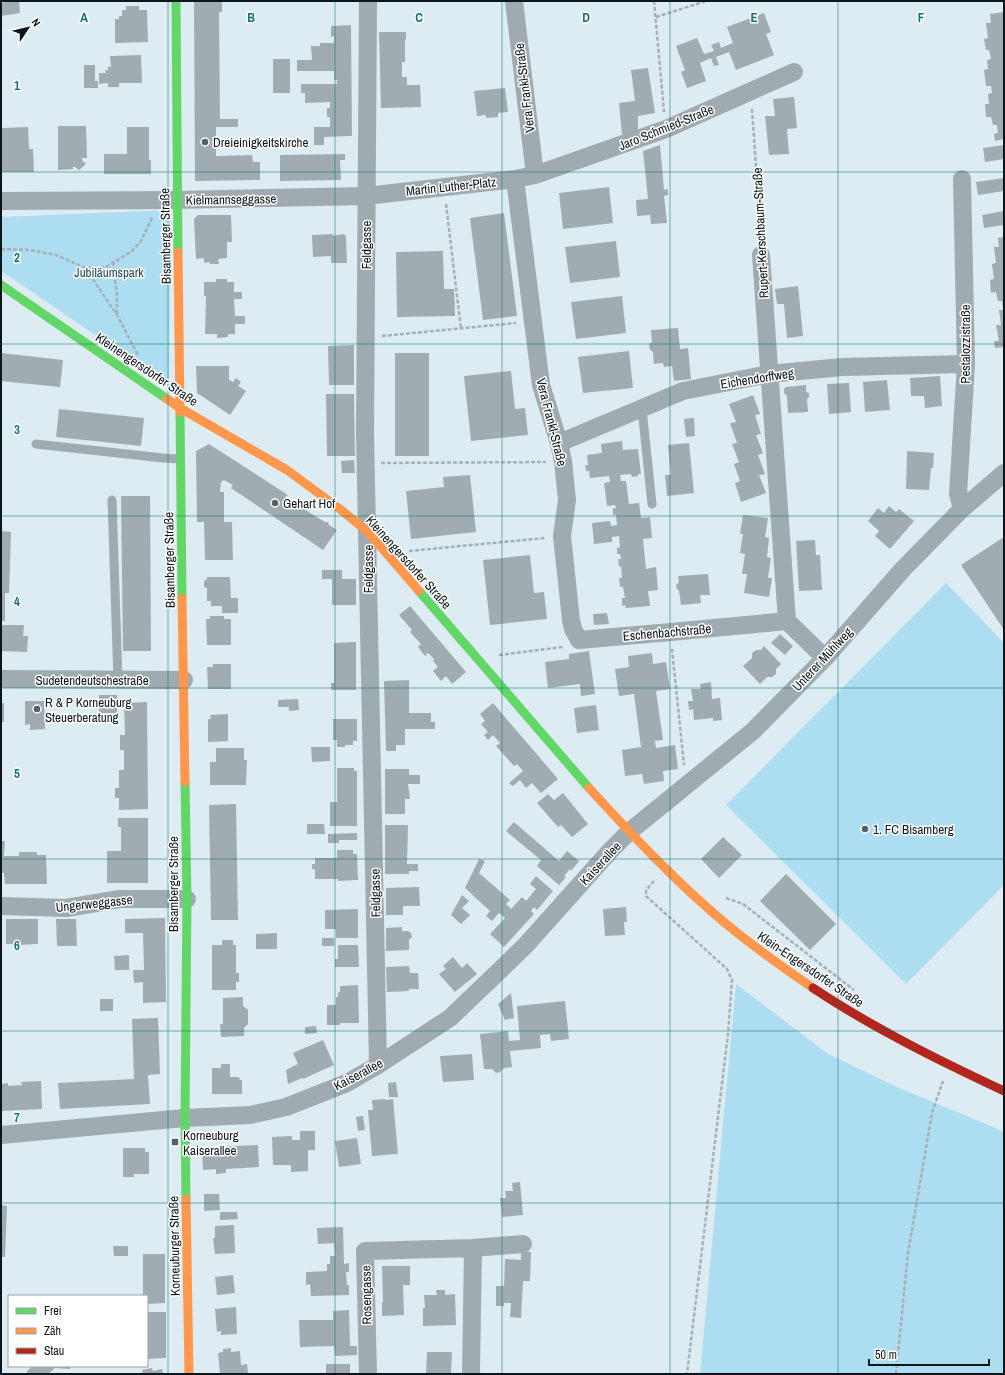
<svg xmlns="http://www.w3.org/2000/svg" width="1005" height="1375" font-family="'Archivo Narrow',sans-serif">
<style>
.green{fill:#acddf0}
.building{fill:#a0acb1}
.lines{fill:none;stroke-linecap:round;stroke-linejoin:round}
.path{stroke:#a6b0b6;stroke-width:2.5;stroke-dasharray:4 2;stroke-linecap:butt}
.lane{stroke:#9fabb0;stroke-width:9}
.street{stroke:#9fabb0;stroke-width:18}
.fast{stroke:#63d668;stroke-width:9}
.slow{stroke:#ff974d;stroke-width:9}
.jam{stroke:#b3261e;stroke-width:9}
.grid{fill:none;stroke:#0f766e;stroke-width:1;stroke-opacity:0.55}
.poi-dot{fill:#556065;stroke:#fff;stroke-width:1.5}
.labels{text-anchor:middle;stroke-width:3;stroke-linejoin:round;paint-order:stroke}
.street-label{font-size:13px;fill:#0c1519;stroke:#fff}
.poi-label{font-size:13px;fill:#0c1519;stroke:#fff;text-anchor:start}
.park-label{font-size:13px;fill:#1f4350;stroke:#fff}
.grid-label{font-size:13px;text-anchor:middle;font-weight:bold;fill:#0f766e;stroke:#fff;stroke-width:3;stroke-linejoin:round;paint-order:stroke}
</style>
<rect width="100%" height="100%" fill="#ddecf3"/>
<path class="green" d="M170 210 169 385 1 271V217Z
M946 583 1004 643V885L906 984 726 805Z
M736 984 828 1054 899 1088 998 1129 1004 1133V1374H700Z"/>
<path class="building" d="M13 1H19L20 13 1 16V3Z
M194 1H222V12H219L220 119H238V127H216V156L252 155 253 162H260V180L195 181Z
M126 6H139V10H147L148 42 115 43V19H119V16H122V10H126Z
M1004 12V139L995 141 994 134 998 133 997 125H993L991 117H986L985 104H989L988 94 992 93 991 86H986L984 70 988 69 987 60 991 59 989 50H986L984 39 988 38 986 23H991L990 14Z
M764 13 771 32 766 34 774 55 736 70 729 52 716 57 719 65 714 66 711 58 700 63 706 81 687 88 681 72 685 70 676 46 697 38 704 54 714 51 711 45 719 42 721 48 733 43 727 27Z
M351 25 352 136 324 137V145H314V127H330V117H327V108H330V102L305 103V93H301V84H337V80H334V71H297V60H312L311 46H320V43H334V36L331 37V26Z
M379 32H406V39L405 40V62H402V77H407V85H420L421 107 381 108Z
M141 55 142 83H119V87H108V83L99 84V73H106L105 70H108V67H111L110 56Z
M273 59H290V93H273Z
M84 65H95V81H98V88H84Z
M648 68 655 113 638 116V131L622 135 619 103 635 101 631 70Z
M505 88 508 112 498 113V117L486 118V115L477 116 474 91Z
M794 97 797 128 787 129 789 154 769 155 765 116H775L773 99Z
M58 126H86L87 158H82V160L86 164 79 170 75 167H73V169L58 170Z
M28 127 29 149H33L34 172H1V128Z
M127 127H149V160H151V174H104V154H127Z
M660 145 664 190 668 189V195L664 196 667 223 651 224 650 215 637 216 636 200 648 199 643 151Z
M1004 145V159L985 162 983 148Z
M345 154V160H340L341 180 280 181V155Z
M1004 178V191L978 195 976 182Z
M609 187 613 223 563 229 559 193Z
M1004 211V225L984 228 982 215Z
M504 213 517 316 483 320 470 218Z
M198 215H231L232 242H227V258L218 259 219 264H210L209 262 204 263V258L196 259 194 219Z
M333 234V236L343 234 346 236 347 263H331V256L313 257 312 235Z
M1004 237V347L995 348 994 341H999L996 325H1001L999 310H1003L1002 301H998L996 292 991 293 990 280 994 279 992 264 996 263 994 247H999L998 238Z
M616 241 620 277 570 283 565 247Z
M443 251 444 289H454L455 316 397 317 396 252Z
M216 279H227V282H234V292H242V299H234L235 316H245V324H235V334H228V337L217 338V334H205L206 296H204V282H216Z
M798 286 803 336 787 338 784 304H777L775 289Z
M622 296 626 333 576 339 571 302Z
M678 328 680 349 688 348 691 379 674 381 672 366 664 367 663 363 654 364 653 352 650 350 649 344 652 342 651 330Z
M354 345V385H329L328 346Z
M629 351 633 388 583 393 578 357Z
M1 353 63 360 60 387 1 381Z
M395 353H429V456H395Z
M196 366H229V380L233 382 236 378 241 382 238 386 246 391 230 415 197 393Z
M511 371 515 409 525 408 528 435 471 441 464 376Z
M940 376 942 406 925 408 924 396H911L910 378Z
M887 380 890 410 865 412 863 382Z
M849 383 851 412 829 414 827 384Z
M806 385V392L809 393V397L807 399 808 412 788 413 787 396 784 393V389L786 387Z
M326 394H354L355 456H327Z
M753 395 760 414 755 415 761 434 756 435 763 453 758 455 765 474 759 475 766 493 741 502 735 483 740 481 734 464 739 462 732 444 737 443 730 423 736 422 729 404Z
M59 409 144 418 141 446 56 437Z
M694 418 695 436 686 437 684 419Z
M622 441 623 450 638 449 641 474H638V476L632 477 631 474 620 475 621 481H626L629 504 639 503 641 518 650 517 652 538 643 539 646 569 656 567 658 590 648 591 650 606 626 608 625 605 622 606V598H625L623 587H620L619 578H622L621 566 619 567 618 559H621L620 554H617V548L620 547 619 536 612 537V542L594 544 592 523 610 521 611 526 617 525 616 515H613V508H616L615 505 607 506 604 483 610 482 609 476 590 478 589 471H586L585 465H588L587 455 602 453 601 444Z
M689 443 694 493 667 496 665 475H671L668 445Z
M209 444 288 495 285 497 293 502 296 501 297 505 325 522H328L329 525 337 530 323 550 231 488 233 485 224 480 221 482 220 492H224V522H232L233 560H205L204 522H197L196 451Z
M907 451 934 453 933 468H931L929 490 906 489Z
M354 460 355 473H342L341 461Z
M470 475 476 532 411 539 406 491 444 487 443 477Z
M121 496H150L151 651H123Z
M889 506 896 512 899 509 914 521 890 549 875 536 879 531 868 521 878 508 884 513Z
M743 515 768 518 765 537 769 538 767 557 771 558 768 578H772L769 597 744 593 747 574H742L745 554 740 553 743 534H740Z
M1 531 11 532 9 593H5V621H1Z
M1004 537V630L961 565Z
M815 540 816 555H820L822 590 799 591 796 541Z
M530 555 534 593 544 592 547 619 490 625 483 560Z
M322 570H342V579H356V605H332V579H322Z
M708 574 710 595H700L701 603 681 605 679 591 677 589 676 585 679 582 678 576Z
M207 577H230L231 598H238V613H222V606H211V601H207V588L204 587V581L207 579Z
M410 606 466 672 452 684 446 676 441 681 433 671 438 667 433 661 434 659 428 653 425 656 418 647 421 644 410 632 412 630 399 615Z
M607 613 609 624 594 625 593 614Z
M210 616H224V619H231V645H207L206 619H210Z
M1 625H24L23 636H28L27 652 1 651Z
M780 634 793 646 785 655 771 643Z
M356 642V690H331V683H334V643Z
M764 646 781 664 776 669V674L772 677H767L760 684 743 666 752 658V653L756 650H761Z
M589 651 595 694 581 696 580 684 548 688 545 662 569 659V654Z
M652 653 653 664 666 662 670 689 656 691 663 740 655 741 656 748 675 745 678 769 663 771 664 781 644 784 642 774 625 776 622 750 641 747 634 694 619 696 615 669 629 667 628 656Z
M213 664H231V689H208L207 667H213Z
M409 680V713H431V722H435V729H405V745H396V751H386L384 681Z
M711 682 712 699 720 698 722 720 713 721V718L694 720 693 709 689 710 688 701H693L691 689H701L700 684Z
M99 695H117V713H99Z
M298 699 299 710 289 711V707H278V700Z
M25 701H44L45 729 30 730V724L25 725Z
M147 702 148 809 119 810V798H115V788H119V770H124V750H120V735H125L124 703Z
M1 703H4V722H1Z
M493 703 558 779 541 793 532 783 526 788 520 780 513 786 509 783 523 771 517 764 514 766 496 746 500 743 493 735 488 740 484 735 488 732 481 724 485 721 480 714Z
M596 705 599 730 577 733 574 708Z
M228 714V741L208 742V719H211L210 715Z
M333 719H357V741H353V745H345V747H337V740H333Z
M311 747H330V761L312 762Z
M216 748H244V760H247L246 785H210V762H216Z
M337 768H354V771H357V826H330V802H337Z
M385 769H409V775H420V784H408L410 799H405V814H385Z
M563 793 588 824 572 837 561 825 558 827 537 803 548 794 554 800Z
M236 804 238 920H211L209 805Z
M118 818H148V883H107V851H121V827H118Z
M514 822 559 861 567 851 579 861 571 871 570 869 564 876 566 877 559 885 537 866 541 860 506 831Z
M307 824H324L325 834H307Z
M385 825H408L407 864H418V871H409V874H385Z
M357 833V840H339V843H328V834Z
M723 837 742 855 719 878 701 859Z
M1 841H5L4 856H19V852H37V855H46L47 884H5L4 873H1Z
M337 850H353V854H357L358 880 338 881V879H315V869H312V864H315V858H337Z
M479 859 485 861 479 873 510 900 506 904 511 909 522 897 526 901 536 889 530 884 536 876 553 891 537 910 534 907 531 911 534 914 504 947 490 934 505 918 499 913 492 921 486 916 490 911 465 888Z
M786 874 836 924 810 950 760 901Z
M419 887 420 906H403V915H386V888Z
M462 895 469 901 462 908 470 915 461 924 451 915Z
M626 907 627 922H624L625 935 605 936 603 909Z
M358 909V938H336V929H325V910Z
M165 918 166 1002 143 1003V982L134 983 133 970H144L143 933H125V919Z
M6 919H38V944L18 945V944H6Z
M56 919H76L77 946H57Z
M402 927V931H408L411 933 412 937 409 940V950L386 951V928Z
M277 933V949H256V934Z
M322 938H334V946H322Z
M222 940H233V945H236V973H239V982H236V990H212V945H222Z
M338 945H358L359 967H335V959H338Z
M129 955V970H115L114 956Z
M453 957 462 968 467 963 477 974 455 992 439 974 446 969 443 966Z
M409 966 410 973H418L419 989H409V991L387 992 386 967Z
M358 985 359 1023H340V1025H327V1005H336V997H338V992H340V986Z
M511 993 514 1018 505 1020 498 1004Z
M243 997V1006L248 1010V1024L244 1028V1036L221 1037 220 1024H223V998Z
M100 999H113V1011H100Z
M565 1001 569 1039 551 1041 550 1034 540 1035 541 1048 510 1051 512 1067 504 1068 500 1072 496 1073 492 1069H484L480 1034 508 1031 509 1041 520 1040 517 1006Z
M158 1018 160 1074 148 1075 150 1104 60 1109 58 1083 134 1079 132 1019Z
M316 1026 317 1033 305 1034V1027Z
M323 1040 334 1065 303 1079 302 1078 288 1084 286 1070 298 1064 293 1053Z
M472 1054 474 1080 443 1082 440 1056Z
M221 1064H230V1077H239L240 1080H242V1094H212V1068H221Z
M41 1081 42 1109 1 1111V1084L8 1083V1086L22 1085 21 1082Z
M396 1082 398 1097H389L388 1083Z
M385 1099V1100L393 1099 398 1154 372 1156 368 1110H373L372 1100Z
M363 1116 365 1130 358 1131 356 1117Z
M300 1131H315V1150H308V1171L291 1172V1165H273L272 1137 292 1136V1140H300Z
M357 1138 361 1164 339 1167 335 1141Z
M258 1145 259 1167 226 1169V1173L216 1174V1169L203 1170 202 1148Z
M123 1148H145V1152H149V1174H134V1177H123Z
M520 1182 523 1215 502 1217 500 1198H506L505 1191H513L512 1183Z
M204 1194H219L220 1210 204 1211Z
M1 1205 7 1206 5 1257H1Z
M220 1212H237L238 1219 220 1220Z
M234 1225 235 1253 215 1254 213 1238H215V1226Z
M343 1227 344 1264 349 1263V1272H346L347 1285H349V1295L311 1296 310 1284 306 1285V1272L327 1271V1264H330V1256H335L334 1243 318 1244 317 1228Z
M113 1246H128V1256H114Z
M521 1252H531L530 1281H523L521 1318 510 1317 511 1303H504V1306H496V1286H504L505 1259 521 1260Z
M143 1254H165V1303L147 1304V1296H143Z
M382 1266H410V1285H403L404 1315 382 1316V1302H383Z
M233 1275 235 1293 217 1295 215 1277Z
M436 1290H445V1295L455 1294 456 1325 423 1326V1308H425L424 1295H437Z
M236 1307 237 1334 221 1335V1331L217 1332 215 1309Z
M349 1310 350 1346H357V1355L335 1356 334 1346 300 1347 299 1320H333V1311Z
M147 1312H166V1358L147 1359Z
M231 1348V1352L240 1351 241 1365 247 1364 248 1373 220 1374 218 1353 223 1352V1349Z
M427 1352H452L451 1374H426Z
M326 1364H350V1374H326Z
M33 1366H71L70 1369 55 1368 48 1374H27V1371Z
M152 1368 153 1371 162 1369 163 1374H143L142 1370Z"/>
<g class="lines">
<path class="path" d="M654 1 664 112
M656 17 706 1
M752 109 761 239
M446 204 461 329
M1 249 30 250 56 255 86 268 106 267 132 251 141 241 153 216
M113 262 117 296V314
M86 269 117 315 138 355
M382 336 516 323
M381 463 546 462
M409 551 545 538
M672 649 684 765
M499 655 563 647
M654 881 646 890V896L727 969 732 980 728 1034 687 1374
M726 898 743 904 854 990
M896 1374 908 1253 932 1113 943 1081"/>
<path class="lane" d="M642 409 652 504
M36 444 163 458 180 459
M112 500 118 680"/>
<path class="street" d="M368 1 365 433 378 1065
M514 1 535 175
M515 179 541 385 559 443 563 461 567 500 562 536 571 620 573 629 579 640 671 632 787 621 825 658
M1 201 177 200 366 196 515 179 535 175 666 129 794 72
M761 255 787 621
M559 443 683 391 769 374 842 367 966 364
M962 509 958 494 966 364 962 179
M1 679 184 680
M1 906 66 908 120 899H187
M1 1135 185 1118 250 1115 286 1107 347 1083 378 1065 450 1018 525 946 610 851 629 832 753 731 825 658 903 569 962 509 1004 473
M368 1374 365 1251 473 1248 523 1244
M471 1374 473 1248"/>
<path class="fast" d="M176 1 178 252
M1 285 167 399
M180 412 182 598
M419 591 589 788
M185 782 187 899 185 1118 186 1199"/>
<path class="slow" d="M178 252 180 412
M167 399 180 408 287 470 340 509 368 532 419 591
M182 598 185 782
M589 788C632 835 676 882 725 923 753 946 783 968 813 988
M186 1199 189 1374"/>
<path class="jam" d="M813 988C873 1028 938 1060 1004 1091"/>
</g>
<path class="grid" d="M168 1V1374M335 1V1374M502 1V1374M670 1V1374M838 1V1374M1 172H1004M1 344H1004M1 516H1004M1 688H1004M1 859H1004M1 1031H1004M1 1203H1004"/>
<g class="poi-dot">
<circle cx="205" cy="142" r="4"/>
<circle cx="275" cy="503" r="4"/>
<circle cx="37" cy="709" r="4"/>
<circle cx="865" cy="829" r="4"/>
<rect x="171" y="1138" width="8" height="8" rx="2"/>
</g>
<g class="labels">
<g class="street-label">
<text transform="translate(524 88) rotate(-97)" y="5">Vera Frankl-Straße</text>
<text transform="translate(666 127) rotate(-22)" y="5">Jaro Schmied-Straße</text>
<text transform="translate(451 186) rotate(-6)" y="5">Martin Luther-Platz</text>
<text transform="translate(231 199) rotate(-1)" y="5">Kielmannseggasse</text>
<text transform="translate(760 233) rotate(-93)" y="5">Rupert-Kerschbaum-Straße</text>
<text transform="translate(165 236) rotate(-91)" y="5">Bisamberger Straße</text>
<text transform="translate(366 245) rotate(-90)" y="5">Feldgasse</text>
<text transform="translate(965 344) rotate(-90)" y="5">Pestalozzistraße</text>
<text transform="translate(147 369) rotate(34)" y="5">Kleinengersdorfer Straße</text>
<text transform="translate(757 378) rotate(-9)" y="5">Eichendorffweg</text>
<text transform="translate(552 422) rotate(76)" y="5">Vera Frankl-Straße</text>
<text transform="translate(169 560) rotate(-91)" y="5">Bisamberger Straße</text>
<text transform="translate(409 562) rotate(48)" y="5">Kleinengersdorfer Straße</text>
<text transform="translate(368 569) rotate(-90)" y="5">Feldgasse</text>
<text transform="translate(667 632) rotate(-5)" y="5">Eschenbachstraße</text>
<text transform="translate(822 659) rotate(-47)" y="5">Unterer Mühlweg</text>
<text x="92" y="685">Sudetendeutschestraße</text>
<text transform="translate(600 863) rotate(-47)" y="5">Kaiserallee</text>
<text transform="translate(173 884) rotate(-90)" y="5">Bisamberger Straße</text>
<text transform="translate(375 893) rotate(-91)" y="5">Feldgasse</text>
<text transform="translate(94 903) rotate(-6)" y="5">Ungerweggasse</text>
<text transform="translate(811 969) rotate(34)" y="5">Klein-Engersdorfer Straße</text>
<text transform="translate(358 1074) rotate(-28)" y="5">Kaiserallee</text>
<text transform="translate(174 1246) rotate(-91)" y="5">Korneuburger Straße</text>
<text transform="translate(366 1295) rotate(-91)" y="5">Rosengasse</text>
</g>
<g class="poi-label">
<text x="213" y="147">Dreieinigkeitskirche</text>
<text x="283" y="508">Gehart Hof</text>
<text x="45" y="707">R &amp; P Korneuburg<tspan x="45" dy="15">Steuerberatung</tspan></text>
<text x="873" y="834">1. FC Bisamberg</text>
<text x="183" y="1140">Korneuburg<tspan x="183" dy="15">Kaiserallee</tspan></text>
</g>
<g class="park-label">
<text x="109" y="277">Jubiläumspark</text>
</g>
</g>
<g class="grid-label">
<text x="84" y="22">A</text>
<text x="251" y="22">B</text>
<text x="419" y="22">C</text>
<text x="586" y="22">D</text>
<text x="754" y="22">E</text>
<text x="921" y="22">F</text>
<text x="17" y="90">1</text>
<text x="17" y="262">2</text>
<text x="17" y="434">3</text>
<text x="17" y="606">4</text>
<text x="17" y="778">5</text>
<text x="17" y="950">6</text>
<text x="17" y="1122">7</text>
</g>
<rect width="1005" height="1375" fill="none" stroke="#0c1519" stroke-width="4"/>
<rect x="8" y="1295" width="140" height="72" fill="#ffffff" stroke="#9ea1a3"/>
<rect x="16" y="1308" width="20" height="6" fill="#63d668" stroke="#9ea1a3"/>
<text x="44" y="1315" font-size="12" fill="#0c1519">Frei</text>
<rect x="16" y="1328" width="20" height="6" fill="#ff974d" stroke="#9ea1a3"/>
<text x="44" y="1335" font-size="12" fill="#0c1519">Zäh</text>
<rect x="16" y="1348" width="20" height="6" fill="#b3261e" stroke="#9ea1a3"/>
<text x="44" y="1355" font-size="12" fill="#0c1519">Stau</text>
<g transform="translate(28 28) rotate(55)" stroke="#ffffff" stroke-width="3" paint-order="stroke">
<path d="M0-3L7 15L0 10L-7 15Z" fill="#0c1519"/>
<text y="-6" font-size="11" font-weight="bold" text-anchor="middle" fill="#0c1519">N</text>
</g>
<path d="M869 1359v6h120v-6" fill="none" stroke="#0c1519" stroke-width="2"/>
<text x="875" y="1359" font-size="12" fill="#0c1519" stroke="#ffffff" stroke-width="3" paint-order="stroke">50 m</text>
</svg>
